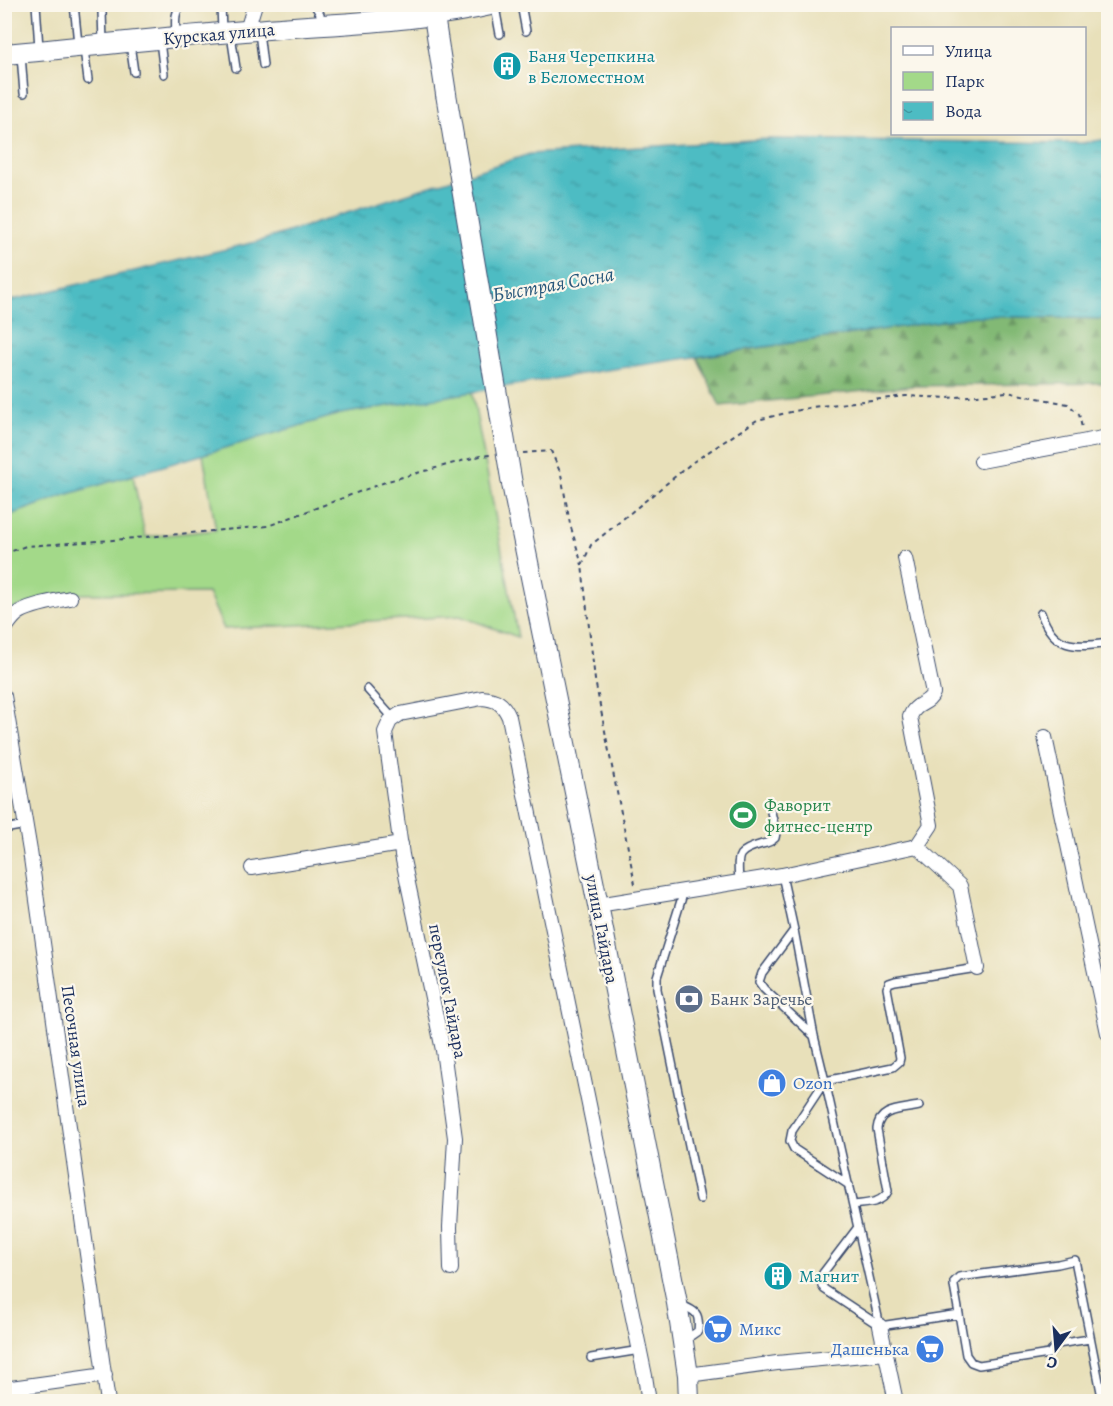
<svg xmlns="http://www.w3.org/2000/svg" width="1113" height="1406" font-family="Alegreya,serif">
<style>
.green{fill:#a3d989;stroke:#5f8474;stroke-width:1.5}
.forest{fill:url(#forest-firs);stroke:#4e746a;stroke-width:1.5}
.water{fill:url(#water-ripples);stroke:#347690;stroke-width:1.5}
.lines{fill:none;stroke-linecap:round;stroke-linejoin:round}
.lane-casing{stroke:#3a4a6c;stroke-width:10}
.street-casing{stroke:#3a4a6c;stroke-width:16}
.secondary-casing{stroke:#3a4a6c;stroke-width:22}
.path{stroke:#3a4a6c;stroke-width:2;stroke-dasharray:4.5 4.5;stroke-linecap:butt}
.lane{stroke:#fff;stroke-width:7}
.street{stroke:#fff;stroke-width:14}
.secondary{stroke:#fff;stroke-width:20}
.secondary-bridge-casing{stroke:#3a4a6c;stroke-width:22;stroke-linecap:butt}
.secondary-bridge{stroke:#fff;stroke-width:20}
.labels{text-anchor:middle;stroke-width:4.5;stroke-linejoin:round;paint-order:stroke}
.street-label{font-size:18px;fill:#1b2f5e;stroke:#fbf7ec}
.culture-label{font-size:18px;fill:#0d838f;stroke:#fbf7ec;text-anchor:start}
.leisure-label{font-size:18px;fill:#27864d;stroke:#fbf7ec;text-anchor:start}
.service-label{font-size:18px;fill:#4e5e75;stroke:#fbf7ec;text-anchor:start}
.shop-label{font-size:18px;fill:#366cbe;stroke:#fbf7ec;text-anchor:start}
.water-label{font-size:20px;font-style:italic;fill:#2a597c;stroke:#fbf7ec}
</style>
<defs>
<pattern id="forest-firs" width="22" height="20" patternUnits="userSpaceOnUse" patternTransform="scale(1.5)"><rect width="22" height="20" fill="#82b975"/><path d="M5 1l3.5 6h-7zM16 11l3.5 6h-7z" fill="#6a9763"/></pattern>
<pattern id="water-ripples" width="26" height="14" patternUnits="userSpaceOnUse" patternTransform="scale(1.5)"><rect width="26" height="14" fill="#4dbcc3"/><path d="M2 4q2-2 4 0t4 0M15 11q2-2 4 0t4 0" fill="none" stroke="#3f99a2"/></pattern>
</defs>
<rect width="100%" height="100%" fill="#fbf7ec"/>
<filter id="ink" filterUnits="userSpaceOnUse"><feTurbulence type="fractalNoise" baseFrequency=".0167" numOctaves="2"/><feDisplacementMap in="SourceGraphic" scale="12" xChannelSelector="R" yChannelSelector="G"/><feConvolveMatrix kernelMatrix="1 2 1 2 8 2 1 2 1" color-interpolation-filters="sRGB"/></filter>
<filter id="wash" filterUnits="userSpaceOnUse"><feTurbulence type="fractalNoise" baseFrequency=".008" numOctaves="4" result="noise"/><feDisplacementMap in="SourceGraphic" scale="24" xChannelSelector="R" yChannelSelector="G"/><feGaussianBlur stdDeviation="1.35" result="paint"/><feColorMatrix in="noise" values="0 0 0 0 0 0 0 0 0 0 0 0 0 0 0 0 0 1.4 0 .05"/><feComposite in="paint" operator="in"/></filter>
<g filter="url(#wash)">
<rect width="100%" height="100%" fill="#e8e0ba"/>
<path class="green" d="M472 392 518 637 460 616 224 629 208 593 61 594 8 610 5 616V517L65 495 133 475 145 537 216 530 203 454 340 414Z"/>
<path class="forest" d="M974 316 1108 319V383L912 386 720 406 697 357Z"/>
<path class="water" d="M768 139 1081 143 1108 139V319L974 316 600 371 340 414 65 495 5 517 4 302 260 241 530 154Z"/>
</g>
<g filter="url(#ink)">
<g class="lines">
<g class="lane-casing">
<path id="lane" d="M36 4 39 48
M74 4 78 44
M221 4 222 32
M314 4 320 14 321 23
M521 4 526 31
M581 4H582
M648 4 649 6
M495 7 500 34
M102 12 103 42
M4 24 6 51
M259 32 263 65
M176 35C176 26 173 11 182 6 186 5 193 5 197 4
M231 35 236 68
M160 41 164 74
M130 44 134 72
M84 49 88 80
M21 55 24 93
M1041 613C1053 649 1075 648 1108 643
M367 689 393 718
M4 829 26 825
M782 875 794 930 814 1036 825 1081 880 1326
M739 882C738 856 734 852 762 844 768 843 771 842 775 838L776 833 771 812
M684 891 657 977V989L700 1199
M794 930 762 973 759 982 764 989 814 1036
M849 1185 794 1149 790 1141 792 1131 825 1081 893 1067 899 1062 900 1058 887 988 889 983 895 981 977 968
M853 1205C866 1203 882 1204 888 1191L877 1129C879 1108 901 1110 919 1106
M858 1227 823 1273C820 1279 820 1283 824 1289L880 1326 959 1314 966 1355 971 1362 979 1365 1049 1354 1057 1344 1090 1339
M681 1305C696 1311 700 1313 698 1331L685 1340
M959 1314 954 1286V1282L959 1277 1058 1264 1075 1260 1103 1402
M591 1358 640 1350"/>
</g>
<g class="street-casing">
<path id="street" d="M247 30 255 4
M981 461 1108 437
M905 558 933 693C929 705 915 702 910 717L931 825 917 846
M4 630C8 624 12 618 17 614 28 605 56 601 70 598
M4 696 30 851 108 1402
M1045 737 1108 1033
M917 846 960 886 977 968
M252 868 401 844
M598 905 782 875 917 846
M451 1269 450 1227 455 1138 443 1050 402 855 385 732 390 721 400 714 482 698C496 699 503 703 509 717L645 1376 649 1402
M880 1326 896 1402
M688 1375 777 1363 886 1353
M4 1389 105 1375"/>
</g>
<g class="secondary-casing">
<path id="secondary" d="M434 16 446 94
M4 54C85 47 165 37 245 31 329 23 413 23 495 4
M512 484 598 905 677 1303 688 1375 689 1402"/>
</g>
<path class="path" d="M523 453 551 451 561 474 570 524 582 565
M4 554 26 546 113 540 268 526 388 481 480 456 490 455
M635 884 595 680 582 565 591 545 693 462 757 420 812 407 906 396 948 398 1007 392 1068 404 1079 414 1082 428"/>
<use href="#lane" class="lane"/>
<use href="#street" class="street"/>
<use href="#secondary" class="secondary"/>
<g class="secondary-bridge-casing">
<path id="secondary-bridge" d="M446 94 512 484"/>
</g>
<use href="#secondary-bridge" class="secondary-bridge"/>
</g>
</g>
<defs>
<g id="building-disc" transform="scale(1.5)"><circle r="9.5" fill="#0f9aa8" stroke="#fbf7ec"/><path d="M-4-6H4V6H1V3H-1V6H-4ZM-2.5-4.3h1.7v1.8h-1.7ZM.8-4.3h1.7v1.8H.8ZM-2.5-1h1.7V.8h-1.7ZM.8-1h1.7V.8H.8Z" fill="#fff"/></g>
<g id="stadium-disc" transform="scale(1.5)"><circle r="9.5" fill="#2e9e5b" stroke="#fbf7ec"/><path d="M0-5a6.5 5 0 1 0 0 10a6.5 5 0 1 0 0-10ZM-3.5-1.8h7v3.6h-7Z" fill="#fff"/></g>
<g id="bank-disc" transform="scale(1.5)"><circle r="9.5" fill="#5c6f8a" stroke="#fbf7ec"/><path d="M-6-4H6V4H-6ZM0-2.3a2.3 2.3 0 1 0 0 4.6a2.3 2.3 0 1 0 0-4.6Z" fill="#fff"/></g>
<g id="shop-disc" transform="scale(1.5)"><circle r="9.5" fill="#3f7fe0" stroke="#fbf7ec"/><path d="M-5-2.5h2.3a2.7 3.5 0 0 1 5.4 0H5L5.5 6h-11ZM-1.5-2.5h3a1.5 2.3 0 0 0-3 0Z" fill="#fff"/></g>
<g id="supermarket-disc" transform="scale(1.5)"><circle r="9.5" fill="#3f7fe0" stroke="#fbf7ec"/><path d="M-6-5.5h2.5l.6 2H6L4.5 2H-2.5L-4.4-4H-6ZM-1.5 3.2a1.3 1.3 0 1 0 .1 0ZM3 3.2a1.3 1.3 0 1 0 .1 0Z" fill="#fff"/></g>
</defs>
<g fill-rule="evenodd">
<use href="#building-disc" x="507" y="66"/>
<use href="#stadium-disc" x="743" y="815"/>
<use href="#bank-disc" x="689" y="999"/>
<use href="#shop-disc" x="772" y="1083"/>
<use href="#building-disc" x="778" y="1276"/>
<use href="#supermarket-disc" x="718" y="1329"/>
<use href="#supermarket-disc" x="930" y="1349"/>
</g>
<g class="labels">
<g class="street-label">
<text transform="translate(219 34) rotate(-5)" y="6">Курская улица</text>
<text transform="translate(602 929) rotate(79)" y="6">улица Гайдара</text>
<text transform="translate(448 991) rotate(79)" y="6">переулок Гайдара</text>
<text transform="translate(76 1046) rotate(82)" y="6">Песочная улица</text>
</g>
<g class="culture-label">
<text x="528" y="62">Баня Черепкина<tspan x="528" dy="21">в Беломестном</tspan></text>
<text x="799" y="1282">Магнит</text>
</g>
<g class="leisure-label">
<text x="764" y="811">Фаворит<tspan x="764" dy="21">фитнес-центр</tspan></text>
</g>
<g class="service-label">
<text x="710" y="1005">Банк Заречье</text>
</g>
<g class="shop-label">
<text x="793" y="1089">Ozon</text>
<text x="739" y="1335">Микс</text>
<text x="909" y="1355" text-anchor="end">Дашенька</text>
</g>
<g class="water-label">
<text transform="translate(553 284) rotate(-10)" y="7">Быстрая Сосна</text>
</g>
</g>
<rect width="1113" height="1406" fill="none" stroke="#fbf7ec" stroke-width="24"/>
<rect x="891" y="27" width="195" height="108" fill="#fbf7ec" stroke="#a1a7b3" stroke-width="1.5"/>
<rect x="903" y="46" width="30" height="9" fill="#ffffff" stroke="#a1a7b3" stroke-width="1.5"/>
<text x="945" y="57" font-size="18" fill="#1b2f5e">Улица</text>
<rect x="903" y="72" width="30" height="18" fill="#a3d989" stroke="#a1a7b3" stroke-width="1.5"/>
<text x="945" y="87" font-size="18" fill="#1b2f5e">Парк</text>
<rect x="903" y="102" width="30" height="18" fill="url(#water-ripples)" stroke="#a1a7b3" stroke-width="1.5"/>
<text x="945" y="117" font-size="18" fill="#1b2f5e">Вода</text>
<g transform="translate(1056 1349) rotate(196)" stroke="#fbf7ec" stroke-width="4.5" paint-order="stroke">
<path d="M0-4.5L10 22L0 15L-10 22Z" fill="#1b2f5e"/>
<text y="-9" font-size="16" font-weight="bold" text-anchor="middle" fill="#1b2f5e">С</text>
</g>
</svg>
